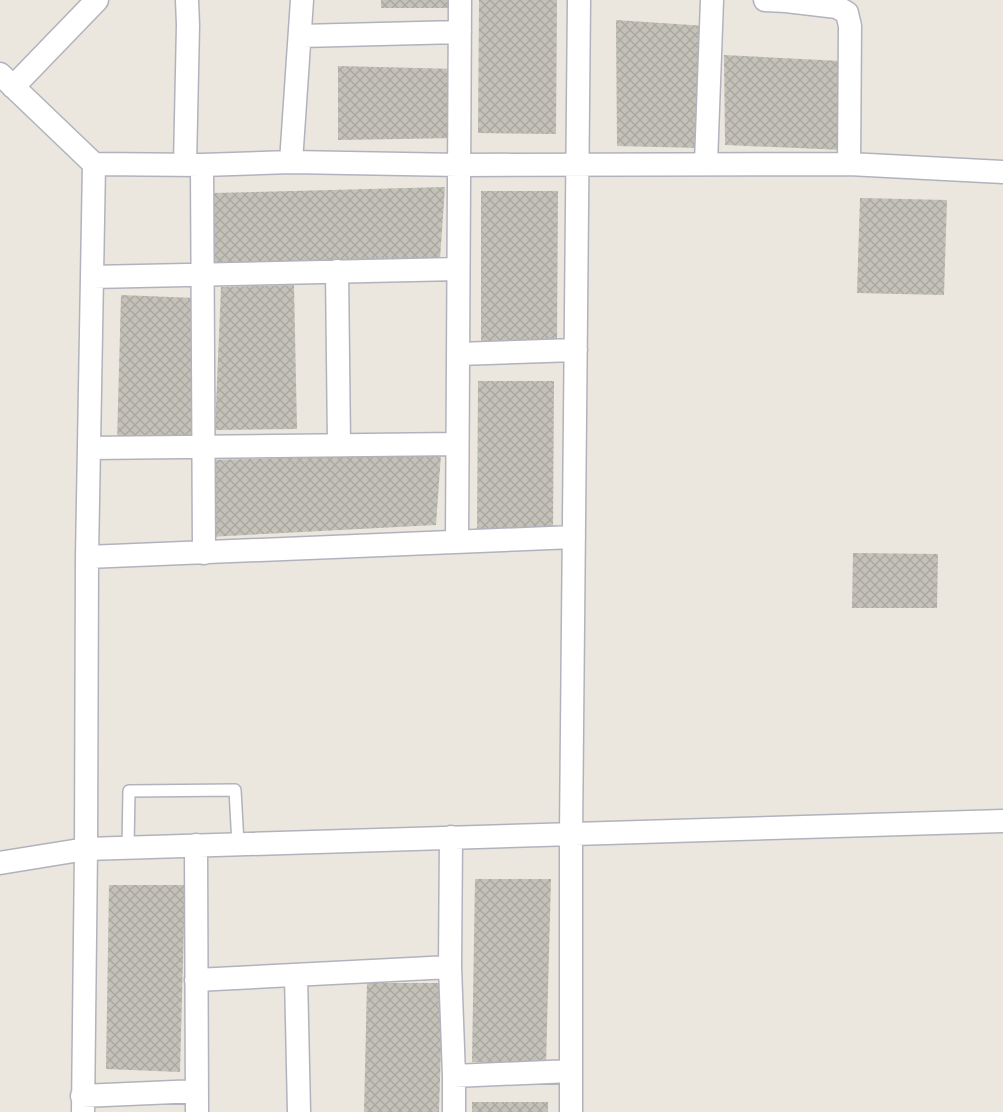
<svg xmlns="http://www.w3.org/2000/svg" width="1003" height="1112" font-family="Mulish,sans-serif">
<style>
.building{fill:url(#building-cross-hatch)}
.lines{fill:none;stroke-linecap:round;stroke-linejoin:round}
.service-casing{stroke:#b2b2bd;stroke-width:14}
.minor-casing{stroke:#b2b2bd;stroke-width:25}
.service{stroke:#fff;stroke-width:11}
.minor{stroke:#fff;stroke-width:22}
</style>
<defs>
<pattern id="building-cross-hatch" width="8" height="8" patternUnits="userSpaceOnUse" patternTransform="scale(1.25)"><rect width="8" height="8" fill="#c4c1b9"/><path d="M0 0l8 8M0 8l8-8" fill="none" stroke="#a9a69f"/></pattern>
</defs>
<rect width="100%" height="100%" fill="#ebe7de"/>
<path class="building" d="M381 0H454V8H381Z
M479 0H557L556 134 478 133Z
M616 20 706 26 700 148 617 146Z
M724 55 841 61 843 150 725 145Z
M338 66 458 69 459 138 338 140Z
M445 187 440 259 213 271V193Z
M481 191H558L557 342H481Z
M860 198 947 200 944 295 857 293Z
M294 285 297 429 215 430 221 287Z
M121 295 195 298 191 439 117 442Z
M478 381H554L553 532H477Z
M441 454 436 525 209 537 208 460Z
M853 553 938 554 937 608H852Z
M475 879H551L546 1065 472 1062Z
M109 885H185L180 1072 106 1069Z
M367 983H443L439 1112H364Z
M472 1102H548V1112H472Z"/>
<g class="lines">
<g class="service-casing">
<path id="service" d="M128 847 129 791 235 790 238 844"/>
</g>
<g class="minor-casing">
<path id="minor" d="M765 0 786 1 837 7 847 13 850 26 849 164
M301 36 460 32
M0 74 94 164 87 557 86 849 83 1112
M13 87 97 0
M291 162 302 0
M706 163 712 0
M94 164 202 165 291 162 459 165 849 164 1003 172
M185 165 188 25 187 0
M202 165 204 553
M337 271 339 445
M92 277 458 269
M458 354 576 350
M89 448 457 444
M457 542 460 0
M87 557 574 537
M451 837 450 967 454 1076V1112
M196 845 197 1112
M0 863 86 849 1003 821
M296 975 299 1112
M196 980 450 967
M454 1076 571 1071
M82 1096 197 1091
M571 1112V834L579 0"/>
</g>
<use href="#service" class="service"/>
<use href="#minor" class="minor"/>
</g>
</svg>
